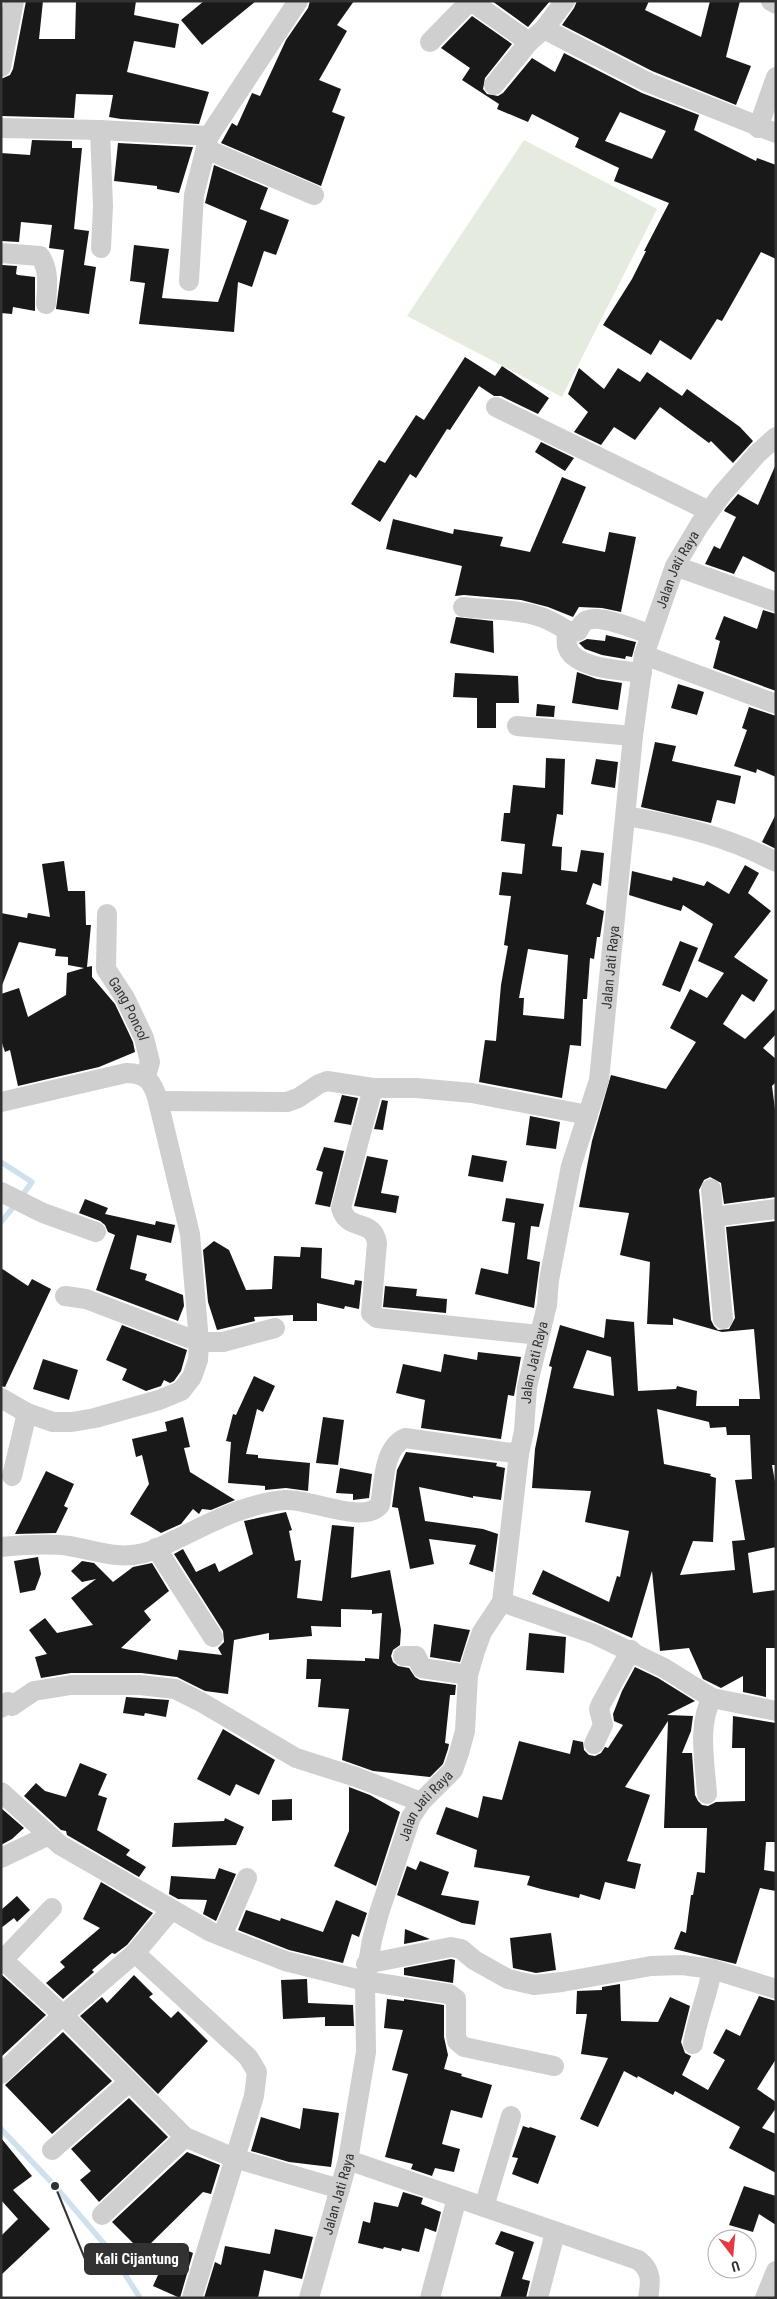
<svg xmlns="http://www.w3.org/2000/svg" width="777" height="2299" font-family="'Roboto Condensed',sans-serif">
<style>
.green{fill:#e5ebdf}
.lines{fill:none;stroke-linecap:round;stroke-linejoin:round}
.stream{stroke:#cfe1ed;stroke-width:5.5}
.building{fill:#191919;fill-rule:evenodd}
.minor{stroke:#cfcfcf;stroke-width:20}
.labels{text-anchor:middle;stroke-width:5;stroke-linejoin:round;paint-order:stroke}
.street-label{font-size:14px;fill:#323232;stroke:#fff}
.leader{fill:none;stroke:#323232;stroke-width:2}
.callout-dot{fill:#323232;stroke:#fff;stroke-width:2}
.callout{fill:#323232;stroke:#323232;stroke-width:2}
.callout-label{font-size:15px;text-anchor:middle;font-weight:bold;fill:#fff}
</style>
<rect width="100%" height="100%" fill="#fff"/>
<path class="green" d="M524 140 657 209 562 397 407 316Z"/>
<g class="lines">
<path class="stream" d="M1 1162 32 1182 21 1197
M1 1222 16 1204
M1 2129 55 2186 111 2252 140 2298"/>
</g>
<path class="building" d="M26 1H43L39 39H75L76 1H136L134 15 179 24 175 48 134 41 127 72 209 92 199 124 121 119 109 117 113 95 76 94 74 118 1 116V79L10 75 13 69Z
M204 1H256L202 45 181 20Z
M310 1H354L337 25 347 31 319 80 341 89 332 112 345 117 321 186 221 143 232 123 237 126 252 93 260 96 286 40 308 8Z
M492 1H550L528 27Z
M577 1H649L645 10 701 37 710 1H740L726 57 751 66 736 105 652 71 562 25 574 8Z
M472 16 512 44 485 78 483 89 487 94 498 96 503 93 532 58 555 72 564 53 642 93 699 115 694 130 756 161 757 158 776 165V259L761 252 722 321 717 319 691 360 660 340 651 355 603 325 632 279 646 251H644L669 203 614 181 619 168 575 147 579 138 532 114 528 122 497 109 499 104 462 80 470 68 441 48ZM620 112 666 131 652 159 605 141Z
M32 140 72 141V148H82L74 229 89 231 84 265 96 267 89 314 56 309 64 250 49 248 52 225 21 222 19 242 1 241V153L30 155Z
M118 143 193 147 179 193 157 189V186L114 181Z
M214 165 268 188 260 209 289 220 276 255 264 251 252 287 238 282 234 332 139 324 145 283 130 281 134 245 169 249 162 298 218 302 247 221 205 203Z
M2 265 17 266 16 274 18 275 35 277V311L13 307 12 314 1 313Z
M465 357 495 376 502 366 549 398 538 414 501 396H494L479 386 450 430 447 429 416 478 410 474 380 522 351 504 379 460 385 463 416 415 424 420Z
M579 368 604 389 618 368 640 382 647 372 682 396 687 389 740 427 753 441 733 463 711 441 709 443 660 407 635 440 614 427 601 445 574 432 588 412 568 394Z
M541 442 574 458 565 471 535 452Z
M776 464V573L743 556 734 574 705 564 714 546 720 549 736 517 724 511 725 509 738 494 758 505Z
M562 477 586 487 562 543 605 552 609 532 636 537 621 612 602 608 579 607 573 617 548 607 521 600 464 595 455 596 462 566 386 549 393 519 453 534 454 529 503 537 500 546 530 552Z
M763 610 776 614V691L713 668 720 641 715 639 724 616 757 629Z
M456 617 493 621 494 653 450 643Z
M606 635 636 642 632 657 626 656 625 659 602 655 585 649 579 643 587 639 605 641Z
M577 672 597 679 622 683 618 710 572 703Z
M455 673 518 676 519 703H496V728H477V698L453 697Z
M678 684 704 692 697 715 671 708Z
M537 704 555 706 554 717 536 716Z
M749 707 776 716V777L757 769 756 773 734 766 747 730 742 728Z
M655 742 676 746 672 761 741 776 735 804 717 800 711 823 641 807Z
M546 758 565 759 563 815 557 814 552 846 562 847 561 870 577 872 581 850 604 853 601 886 593 883 586 904 604 911 600 937H597L594 959 590 958 587 999H583L581 1046 570 1045 562 1098 479 1082 485 1040 496 1041 501 985 508 946 504 945 511 896 499 895 502 872 522 874 525 844 501 841 504 813H510L513 785 545 788ZM528 949 568 955 564 1019 523 1015 524 998H519Z
M596 759 618 762 615 788 591 784Z
M776 814V849L762 842Z
M64 861 68 891H85L86 925H91L87 967 92 966V977L115 1004 133 1042 135 1052 99 1067 18 1086 10 1050 5 1052 1 1040V994L19 988 28 1017 66 995 67 973 84 968 68 965V957L55 956 56 949 19 942 1 988V913L27 918 28 913 50 917 42 864Z
M745 865 759 873 748 893 771 911 734 957 768 980 754 1002 742 994 723 1024 745 1039 776 1008V1034L763 1048 776 1059V1082L772 1086 776 1117V1197L724 1204 721 1183 710 1177 704 1180 699 1190 711 1320 714 1326 718 1330 729 1329 735 1318 726 1227 776 1221V1465H772L776 1487V1547L748 1553 753 1593 776 1590V1648H766V1697L743 1692V1676L721 1688 703 1679 689 1648 660 1651 652 1571 632 1638 532 1594 543 1570 609 1602 617 1576 620 1577 629 1531 585 1522 591 1491 532 1488 535 1449 552 1367 549 1366 560 1325 604 1338 606 1319 634 1322 638 1391 676 1389 677 1386 697 1391 696 1406H739V1399H760L754 1329 722 1332 673 1318V1325L647 1324 650 1262 620 1255 629 1213 579 1207 592 1141 611 1075 666 1089 696 1042 670 1028 690 989 707 998 724 973 698 961 713 924 683 905 681 911 629 895 632 871 672 881 673 877 704 886 707 881 729 894ZM587 1350 611 1357 614 1396 573 1388ZM657 1409 709 1422 710 1428 726 1427 727 1435H750L752 1479 735 1480 745 1540 732 1541 735 1570 680 1575 693 1541 713 1542 716 1478 710 1476 711 1474 664 1464Z
M680 941 698 948 680 992 662 985Z
M342 1095 358 1098 351 1125 334 1122Z
M382 1100 388 1101 383 1130 374 1129Z
M530 1116 560 1122 556 1149 526 1145Z
M324 1147 344 1151 330 1207 315 1204 323 1172 316 1170Z
M472 1155 507 1161 503 1182 468 1176Z
M367 1156 388 1160 381 1193 399 1196 396 1213 354 1206Z
M506 1198 544 1204 539 1227 531 1226 527 1259 540 1262 534 1308 475 1294 481 1268 508 1274 515 1223 502 1221Z
M85 1199 108 1208 105 1214 155 1225 156 1221 175 1225 171 1243 137 1235 130 1269 147 1274 145 1280 183 1295 184 1306 178 1321 96 1290 115 1235 108 1232 105 1225 100 1221 79 1213Z
M214 1241 229 1250 246 1290 272 1289 274 1256 300 1257 301 1247 322 1248 321 1278 354 1285 355 1280 362 1281 359 1309 345 1306 344 1309 317 1303V1321H293V1315L254 1317 255 1321 217 1330 208 1302 203 1250Z
M1 1268 28 1286 32 1279 51 1289 5 1387 1 1386Z
M385 1286 417 1289 416 1296 447 1299 446 1313 383 1307Z
M122 1325 187 1350 181 1371 174 1381 170 1383 164 1380 161 1386 146 1391 122 1380 127 1369 106 1360Z
M478 1352 521 1357 514 1396 508 1395 501 1439 421 1428 425 1400 396 1393 403 1364 441 1372 444 1354 477 1360Z
M43 1359 78 1370 69 1400 33 1389Z
M254 1376 275 1386 263 1412 257 1409 246 1454 258 1455V1458L310 1463 308 1491 286 1488 265 1490V1486L228 1483 231 1442 226 1441 233 1414 236 1415Z
M183 1417 190 1447 184 1448 190 1472 235 1500 211 1510 202 1509 199 1514 193 1509 181 1524 161 1533 130 1514 149 1484 142 1455 136 1457 132 1439 167 1431 165 1422Z
M323 1417 344 1420 338 1465 316 1463Z
M406 1452 497 1463 496 1466 505 1468 501 1500 473 1496V1498L419 1487 425 1521 483 1529 498 1534 493 1572 469 1564 476 1545 429 1539 434 1564 410 1569 398 1508 392 1507 397 1470Z
M340 1468 372 1474 369 1498 353 1500V1494L336 1493Z
M46 1471 74 1484 64 1506 68 1508 56 1533 15 1534Z
M286 1512 292 1530 289 1531 295 1561 301 1560 297 1598 322 1601 332 1525 354 1527 351 1578 390 1570 401 1630 400 1645 393 1650 391 1656 393 1662 398 1666 409 1668 415 1677 420 1680 456 1685 455 1695H450L445 1743 449 1744 448 1749 443 1764 430 1777 373 1771 342 1760 349 1709 318 1707 321 1679H306L307 1659 365 1661V1658L379 1659 382 1613 372 1614V1610L341 1609V1627L311 1626 312 1636 269 1640V1633L234 1640 228 1694 205 1691 177 1677 141 1673H71L41 1678 35 1657 47 1654 29 1630 45 1618 57 1633 93 1625 71 1598 96 1579 82 1582 71 1571 82 1561 94 1563 113 1582 133 1567 152 1563 169 1591 144 1611 151 1620 121 1648 177 1660 179 1650 222 1655 218 1648 224 1642 223 1631 174 1554 183 1549 196 1572 215 1563 219 1572 253 1554 244 1521Z
M38 1557 41 1574 35 1590 20 1593 14 1561Z
M434 1624 470 1630 460 1662 430 1657Z
M529 1633 566 1637 564 1673 526 1670Z
M635 1667 658 1678 695 1701 667 1715 693 1716 691 1731 682 1753H692L695 1795 698 1801 702 1805 708 1806 716 1802 745 1801V1748H732L733 1716 776 1723V1842H766L764 1870 776 1872V1891L760 1888 736 1964 674 1949 681 1931 686 1933 691 1895H693L697 1872 705 1873 707 1828H664L668 1721 625 1787 650 1795 627 1861 641 1864 635 1889 605 1882 600 1900 580 1894 579 1898 541 1889 527 1885 530 1876 474 1867 477 1850 436 1834 446 1807 478 1818 483 1796 502 1800 519 1741 570 1754 573 1740 583 1742 584 1750 589 1755 595 1756 601 1753 605 1747 608 1748 623 1725 614 1721 613 1714 622 1691Z
M126 1697 169 1700 166 1717 145 1713 144 1716 123 1713Z
M223 1729 275 1760 259 1795 236 1784 230 1796 197 1779Z
M80 1763 107 1774 98 1795 107 1798 97 1830 130 1850 126 1855 146 1867 139 1877 67 1835 66 1831 61 1830 24 1796 36 1783 45 1791 66 1797Z
M349 1787 370 1795 400 1812 376 1886 334 1866 349 1831Z
M292 1799V1820L272 1821V1800Z
M1 1808 24 1828 12 1839 1 1845Z
M225 1818 244 1827 236 1845 172 1847 174 1823 224 1821Z
M420 1861 449 1872 441 1895 479 1901 475 1925 462 1923 397 1895 407 1866 416 1870Z
M219 1868 236 1874 216 1921 203 1914 207 1900 178 1899 169 1894 171 1876 215 1879Z
M101 1882 153 1913 127 1945 115 1954 112 1953 92 1970 94 1972 63 1999 46 1983 65 1967 60 1962 100 1928 83 1919Z
M17 1896 30 1910 17 1922 14 1918 1 1928V1910Z
M336 1900 367 1913 359 1937 352 1934 343 1963 289 1950 238 1930 246 1910 280 1921 281 1918 323 1932Z
M405 1929 430 1939 404 1944Z
M551 1933 556 1970 536 1973 513 1968 510 1938Z
M451 1959 455 1960 453 1983 404 1975V1968Z
M1 1974 46 2015 1 2057Z
M134 1975 153 1994 149 1997 171 2018 178 2011 208 2041 158 2094 80 2016 102 1997 107 2003Z
M307 1979 308 2003 353 2005 354 2026H325V2017L283 2019 281 1980Z
M620 1984 621 2021 658 2022 670 1997 690 2006 681 2042 685 2053 691 2056 682 2075 708 2090 725 2060 713 2053 726 2029 740 2036 759 1996 776 2001V2059L757 2089 776 2102V2108L762 2128 776 2134V2173L729 2148 740 2127 675 2091 673 2095 638 2076 637 2078 624 2071 598 2127 580 2119 608 2058 581 2054 587 2014H576L577 1991 602 1990V1987Z
M387 1999 404 2001V1999L444 2005V2037L448 2055 444 2069 462 2074 461 2076 492 2085 482 2118 451 2110 442 2144 460 2149 454 2172 435 2168 432 2176 411 2169 413 2164 385 2157 408 2074 392 2070 403 2030 384 2028Z
M63 2032 112 2081 52 2134 5 2085Z
M129 2098 168 2137 99 2202 80 2180 91 2171 71 2149Z
M303 2108 339 2113 331 2167 289 2162 251 2151 261 2117 300 2129Z
M523 2126 529 2128 530 2127 556 2136 538 2184 512 2174 518 2158 512 2157Z
M1 2138 32 2176 13 2190 50 2229 1 2275V2236L18 2219 1 2200Z
M187 2152 220 2165 211 2194 203 2192 142 2252 112 2222Z
M744 2186 776 2196V2225L759 2214 753 2232 729 2225Z
M403 2192 423 2198 421 2204 441 2212 436 2232 425 2228 419 2252 402 2248 401 2251 384 2247 383 2249 358 2243 363 2221 370 2223 374 2202 398 2207Z
M275 2229 313 2237 302 2279 264 2270 258 2298H204L215 2262 221 2265 225 2246 270 2254Z
M501 2231 534 2242 522 2279 530 2281 526 2298H500L514 2252 495 2244Z
M172 2244 193 2253 180 2298 153 2286Z"/>
<g class="lines">
<g class="minor">
<path d="M471 1 529 42 544 29 565 1"/>
<path d="M771 1 776 4"/>
<path d="M544 29 647 82 776 133"/>
<path d="M430 42 470 1"/>
<path d="M1 67 14 1"/>
<path d="M494 85 529 42"/>
<path d="M1 128 100 130 209 136"/>
<path d="M758 128 776 77"/>
<path d="M100 130 103 206 101 248"/>
<path d="M206 149 314 195"/>
<path d="M1 253 40 256C50 271 47 287 46 304"/>
<path d="M189 281 194 195 209 136 298 1"/>
<path d="M496 407 709 511"/>
<path d="M675 566 776 602"/>
<path d="M463 607C505 612 534 606 570 633L578 631C580 627 583 621 588 620 601 615 638 630 651 635"/>
<path d="M567 630C567 635 566 641 567 646 573 669 622 670 642 673"/>
<path d="M644 655 776 704"/>
<path d="M517 726 633 736"/>
<path d="M626 816C679 825 728 837 776 862"/>
<path id="s1" d="M107 914 106 969 125 998 144 1038 150 1062 146 1076"/>
<path d="M373 1088 341 1208C348 1233 373 1217 377 1243L371 1313 377 1318 539 1335"/>
<path d="M158 1101 287 1102 298 1098 319 1084 327 1081 373 1088H416L472 1093 588 1115"/>
<path d="M1 1102 126 1073C147 1073 153 1082 158 1101L190 1234 199 1342 198 1360 192 1377 181 1391 159 1400 95 1418 72 1422H53L27 1413 1 1398"/>
<path d="M711 1189 723 1319"/>
<path d="M1 1192 43 1213 96 1232"/>
<path d="M713 1217 776 1209"/>
<path d="M65 1296 86 1299 199 1342H223L275 1328"/>
<path d="M12 1476 27 1413"/>
<path d="M1 1547C23 1545 48 1543 69 1546 95 1550 117 1560 144 1553 156 1550 168 1543 179 1538 212 1522 247 1503 285 1500 309 1498 363 1525 380 1505 384 1484 383 1448 405 1438L519 1454"/>
<path d="M156 1548 213 1637"/>
<path d="M502 1602 594 1634 664 1668 712 1698 776 1711"/>
<path d="M403 1656H416L422 1668 468 1675"/>
<path d="M1 1708 8 1702 12 1706 34 1691 71 1685H140L175 1689 201 1702 296 1758 356 1777 421 1802"/>
<path d="M594 1744 603 1725 599 1709 601 1704 631 1650"/>
<path d="M1 1792 60 1845 211 1932 285 1961 365 1981 449 1994 456 1999V2035L457 2041 464 2047 554 2066"/>
<path d="M707 1794C705 1764 697 1724 712 1698"/>
<path d="M1 1858 47 1836"/>
<path d="M222 1936 247 1878"/>
<path d="M135 1953 248 2057 257 2072 254 2096 192 2298"/>
<path d="M1 1958 63 2015 185 2137 234 2158 340 2189"/>
<path d="M1 1962 52 1908"/>
<path d="M366 1964 451 1947 461 1949 474 1960 508 1979 534 1985 562 1982 651 1966 682 1965 712 1969 776 1989"/>
<path d="M693 2044C697 2018 708 1995 712 1969"/>
<path d="M1 2074 63 2015 135 1953 171 1910"/>
<path d="M52 2150 129 2082"/>
<path d="M348 2160 638 2260C652 2270 651 2282 648 2298"/>
<path d="M484 2207 511 2116"/>
<path d="M102 2215 185 2137"/>
<path id="s2" d="M309 2298 348 2160 366 2052 365 1981 372 1940 379 1913 411 1817 421 1802 453 1770 459 1753 465 1731 468 1675 475 1651 482 1632 502 1602 519 1454 524 1431 527 1387 547 1305 549 1280 571 1166 599 1080 633 736 644 655 675 566 700 524 722 494 757 454 776 437"/>
<path d="M430 2298 457 2198"/>
<path d="M538 2298 555 2233"/>
<path d="M765 2298 776 2271"/>
</g>
</g>
<g class="labels">
<g class="street-label">
<text dy="5" stroke="none"><textPath href="#s2" startOffset="1788">Jalan Jati Raya</textPath></text>
<text dy="5" stroke="none"><textPath href="#s2" startOffset="1382">Jalan Jati Raya</textPath></text>
<text dy="5" stroke="none"><textPath href="#s1" startOffset="101">Gang Poncol</textPath></text>
<text dy="5" stroke="none"><textPath href="#s2" startOffset="978">Jalan Jati Raya</textPath></text>
<text dy="5" stroke="none"><textPath href="#s2" startOffset="512">Jalan Jati Raya</textPath></text>
<text dy="5" stroke="none"><textPath href="#s2" startOffset="108">Jalan Jati Raya</textPath></text>
</g>
</g>
<path class="leader" d="M55 2186L85 2259"/>
<circle class="callout-dot" cx="55" cy="2186" r="5"/>
<rect class="callout" x="85" y="2244" width="103" height="30" rx="5"/>
<g class="callout-label">
<text x="137" y="2264">Kali Cijantung</text>
</g>
<rect width="777" height="2299" fill="none" stroke="#323232" stroke-width="5"/>
<g transform="translate(732 2254) rotate(164)"><circle r="24" fill="#ffffff" stroke="#adadad"/>
<path d="M0-4L9 19L0 12L-9 19Z" fill="#e33b46"/>
<text y="-8" font-size="14" font-weight="bold" text-anchor="middle" fill="#323232">U</text>
</g>
</svg>
